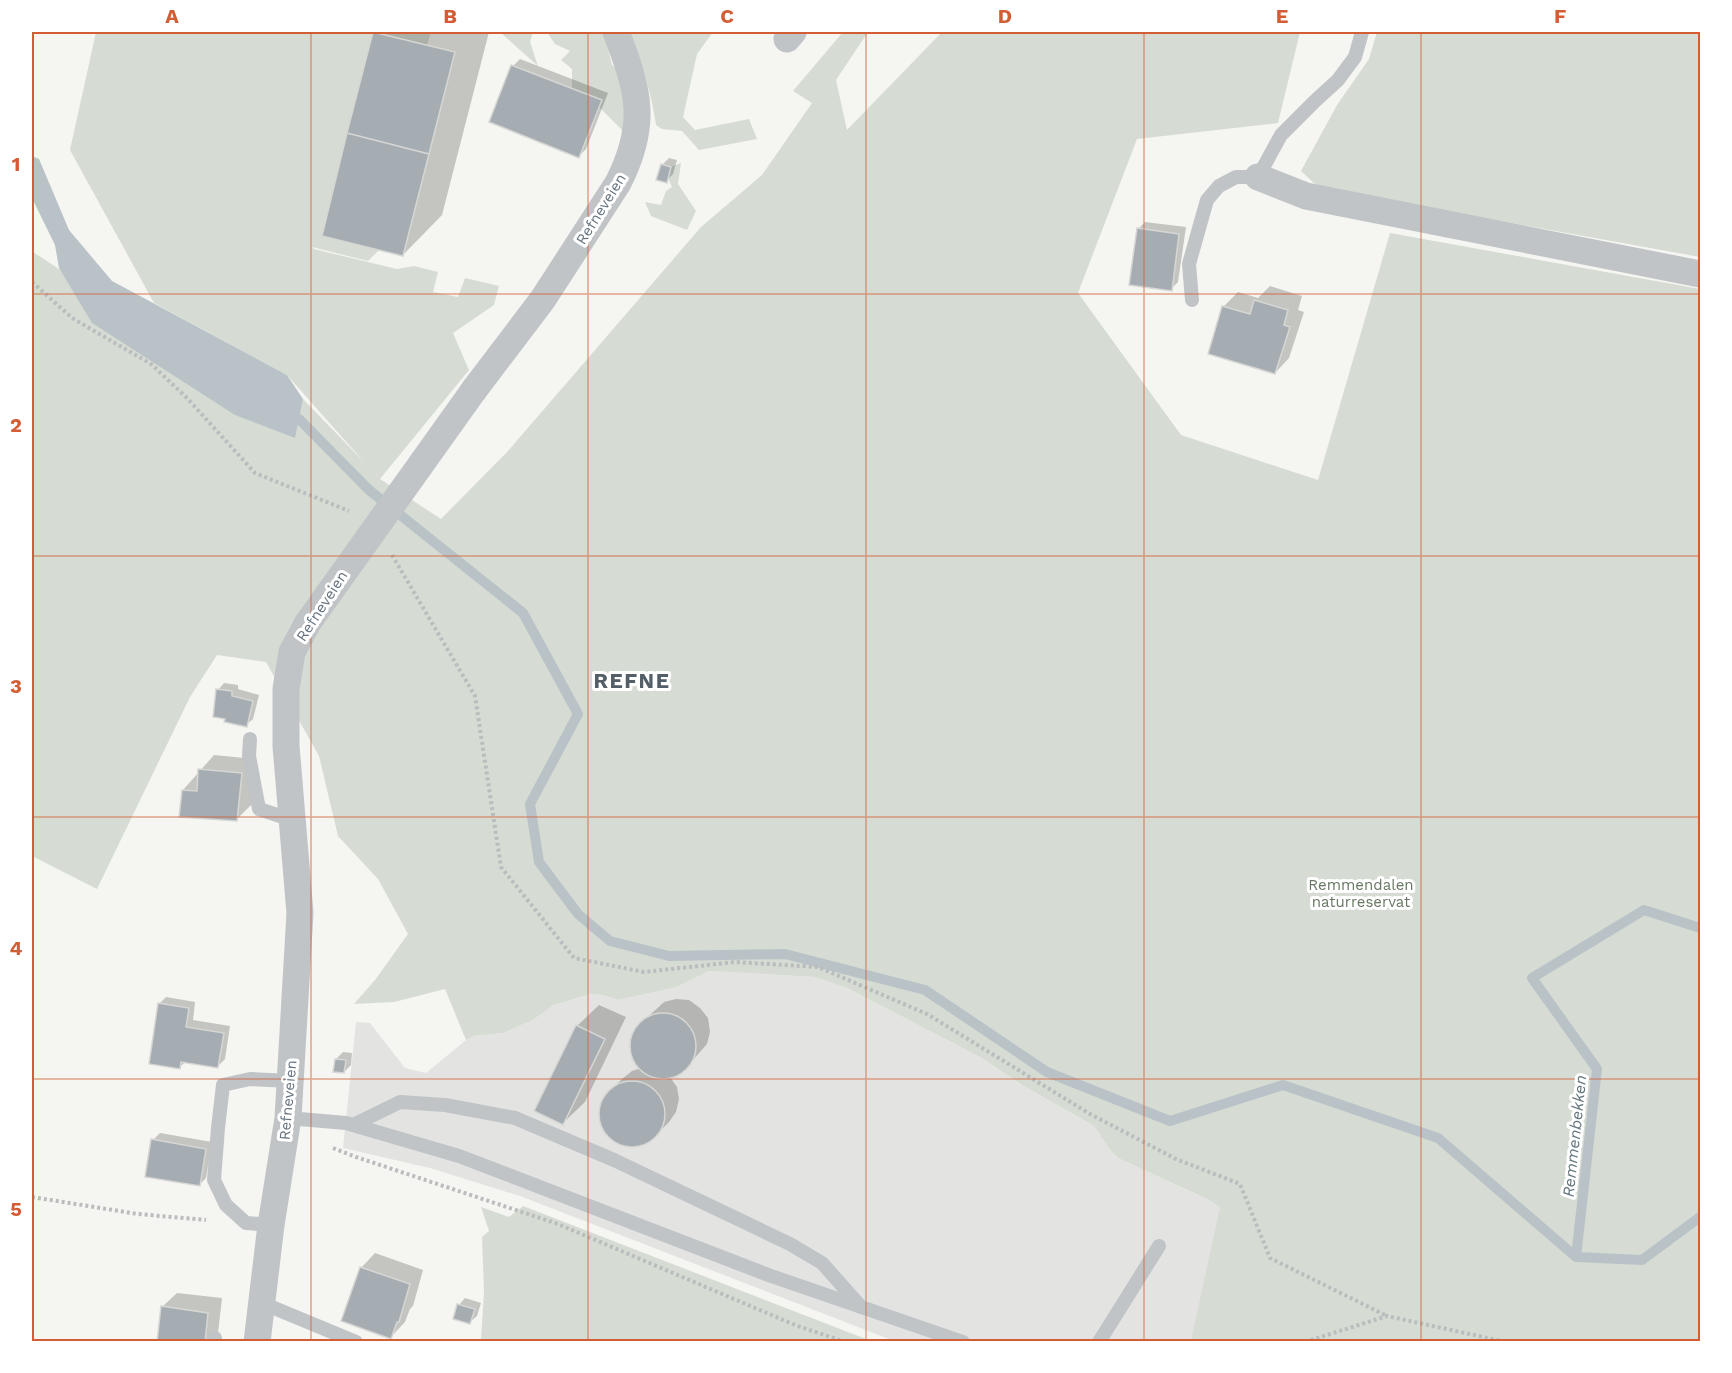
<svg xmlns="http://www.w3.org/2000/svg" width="1732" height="1373" font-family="'Work Sans',sans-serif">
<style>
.built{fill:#e3e4e2}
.green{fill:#d6dcd3}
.water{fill:#b9c2c7}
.shadow{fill:#0003}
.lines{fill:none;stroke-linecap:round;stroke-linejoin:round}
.stream{stroke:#b9c2c7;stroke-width:10}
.building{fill:#a6adb2;stroke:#d6d6d4;stroke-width:1.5}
.path{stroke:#babcbe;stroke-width:4;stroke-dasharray:3 3;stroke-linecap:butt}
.lane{stroke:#c1c4c7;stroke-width:14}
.street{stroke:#c1c4c7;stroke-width:27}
.street-bridge{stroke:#c1c4c7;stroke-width:27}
.grid{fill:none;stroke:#d35d34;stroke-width:1.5;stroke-opacity:0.55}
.labels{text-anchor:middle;stroke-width:6;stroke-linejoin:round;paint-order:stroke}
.street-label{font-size:15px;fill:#677480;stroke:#fff}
.park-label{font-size:15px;fill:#687865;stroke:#fff}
.water-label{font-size:16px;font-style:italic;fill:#63757d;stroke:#fff}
.district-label{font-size:21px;font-weight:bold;letter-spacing:1.5px;fill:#545e66;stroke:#fff}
.neatline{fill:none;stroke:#d35d34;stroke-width:2}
.grid-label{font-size:20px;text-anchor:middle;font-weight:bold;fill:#d35d34}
</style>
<rect width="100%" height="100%" fill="#f5f5f2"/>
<path class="built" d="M709 971 815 977 847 988 980 1057 1022 1085 1094 1126 1110 1150 1118 1158 1222 1206 1192 1341H894L520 1196 430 1168 343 1148 356 1022 370 1023 405 1068 426 1073 466 1040 474 1036 503 1033 533 1020 554 1005 592 994 603 995 618 1000 677 987Z"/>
<path class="green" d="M96 32H373L322 236 379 250 368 261 312 247 314 249 397 269 414 266 438 272 433 292 458 297 465 278 499 286 494 305 453 333 469 370 380 479 441 519 508 451 701 227 762 175 812 103 793 91 843 32H868L836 80 847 130 942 32H1300L1278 123 1137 139 1078 293 1181 435 1318 480 1390 233 1700 289V1341H1191L1220 1207 1209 1200 1118 1158 1110 1150 1094 1126 1022 1085 980 1057 847 988 815 977 709 971 677 987 618 1000 603 995 591 994 554 1005 533 1020 503 1033 474 1036 466 1040 445 989 394 1002 354 1004 375 980 408 934 378 879 338 836 319 756 266 662 217 655 190 697 97 889 32 856V278L33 252 297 425 303 399 365 463 287 375 154 303 70 150Z
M374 32H431L427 45Z
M500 32H533L530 42 538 66Z
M547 32H590L593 33 604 32 612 65 616 68 626 110 624 132 599 107 572 89V69L561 60 570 51 555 44Z
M629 32H713L697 54 683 117 695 130 749 119 757 139 699 150 682 131 662 129 656 125C651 92 642 62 629 32Z
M1377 32H1700V257L1479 217 1317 186 1301 171 1337 105 1369 59Z
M681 163 678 184 696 211 687 230 651 216 645 202 661 205 666 191 672 187 668 178 671 167Z
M523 1206 871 1341H481L484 1292 482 1237 489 1231 481 1207 509 1217Z"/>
<path class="water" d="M32 156 39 159 69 230 112 281 287 375 303 399 295 438 235 415 92 323 59 268 55 245 32 198Z"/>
<path class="shadow" d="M374 32H489L442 215 403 255 324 235Z
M520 59 608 93 586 149 579 156 513 66Z
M669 158 677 160 673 174 666 181 662 165Z
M1145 222 1186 227 1178 282 1171 289 1138 229Z
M1270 286 1302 296 1298 310 1304 312 1289 358 1275 373 1223 307 1238 292 1258 298Z
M224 683 238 685V689L259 695 253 719 246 725 218 690Z
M214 755 255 759 251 805 237 819 183 790Z
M166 997 195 1002 193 1020 230 1026 225 1059 218 1066 186 1061 180 1067 159 1004Z
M676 999 689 1000 700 1008 708 1018 710 1032 707 1044 685 1069 676 1075 670 1077 677 1087 679 1099 676 1112 669 1122 654 1137 644 1143 633 1146 622 1145 612 1140 605 1131 600 1119 601 1106 607 1094 622 1079 632 1071 641 1068 636 1063 631 1051 632 1038 638 1026 664 1002Z
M599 1005 626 1017 585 1102 563 1123 577 1026Z
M343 1052 352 1053 351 1065 344 1072 336 1059Z
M160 1133 212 1142 206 1178 199 1185 153 1140Z
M375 1253 423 1270 413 1306 410 1309 405 1322 391 1337 361 1268Z
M177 1293 222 1298 217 1342H158L162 1307Z
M465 1298 481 1303 477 1316 470 1322 459 1305Z"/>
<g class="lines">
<path class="stream" d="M299 419 369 490 523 613 578 714 530 804 539 862 578 914 610 941 669 956 785 954 925 990 1047 1072 1170 1121 1283 1085 1438 1138 1576 1257 1642 1260 1700 1217
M1576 1257 1597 1069 1532 978 1644 910 1700 928"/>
</g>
<path class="building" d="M373 32 455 52 429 154 347 133Z
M511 65 602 100 579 158 489 122Z
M347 133 429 154 403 256 322 236Z
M661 164 671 167 667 183 656 180Z
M1137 228 1179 234 1172 291 1129 285Z
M1254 300 1288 310 1284 325 1290 327 1275 374 1208 354 1222 306 1250 314Z
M216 689 232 691V696L253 701 247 727 224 722 225 719 213 717Z
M198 769 242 773 237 821 179 817 182 790 197 791Z
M158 1003 189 1008 186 1027 224 1033 218 1068 181 1062 180 1069 149 1064Z
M630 1046a33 33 0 1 1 66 0a33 33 0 1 1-66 0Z
M576 1025 605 1039 563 1125 534 1111Z
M335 1059 346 1060 344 1073 333 1072Z
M599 1114a33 33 0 1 1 66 0a33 33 0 1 1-66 0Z
M151 1139 206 1149 200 1186 145 1177Z
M360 1267 410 1284 399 1322H397L391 1339 341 1321Z
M457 1304 475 1309 470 1324 453 1319Z
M161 1306 208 1313 205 1342H157Z"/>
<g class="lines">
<path class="path" d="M32 282 72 318 151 364 186 397 255 473 349 511
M392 555 475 696 501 867 574 958 644 972 735 962 818 967 927 1014 1090 1114 1176 1159 1240 1184 1270 1258 1387 1316
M333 1148 356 1157 558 1224 795 1325 845 1342
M32 1197 138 1214 206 1220
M1305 1342 1387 1316 1506 1342"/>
<path class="lane" d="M1192 300 1189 264 1207 200 1219 186 1236 177H1258L1281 135 1315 101 1338 80 1355 57 1362 32
M250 739 249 756 259 809 292 820
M288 1118 346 1123 459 1156 771 1276 963 1342
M353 1125 400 1102 445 1105 515 1118 614 1160 790 1244 822 1263 861 1307
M271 1225 246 1223 226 1205 214 1180 218 1128 223 1085 250 1079 290 1081
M262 1303 356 1342
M215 1342V1338
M1099 1342 1159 1246"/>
<path class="street" d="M787 39 793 32
M1258 177 1306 196 1700 274
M474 390 543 299 618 183C648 124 639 91 616 32
M257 1342 271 1225 288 1118 300 913 286 746V689L292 652 307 624"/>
<path class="street-bridge" d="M307 624 474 390"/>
</g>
<path class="grid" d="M311 32V1342M588 32V1342M866 32V1342M1144 32V1342M1421 32V1342M32 294H1700M32 556H1700M32 817H1700M32 1079H1700"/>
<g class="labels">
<g class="street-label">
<text transform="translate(601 209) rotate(-58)" y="5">Refneveien</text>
<text transform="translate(322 606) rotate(-57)" y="5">Refneveien</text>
<text transform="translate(288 1100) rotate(-85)" y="5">Refneveien</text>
</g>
<g class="park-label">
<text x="1361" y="890">Remmendalen<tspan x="1361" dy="17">naturreservat</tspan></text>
</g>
<g class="water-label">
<text transform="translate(1574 1136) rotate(-84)" y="6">Remmenbekken</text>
</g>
<g class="district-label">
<text x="632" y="688">REFNE</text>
</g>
</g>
<rect width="1732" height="1373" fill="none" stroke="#ffffff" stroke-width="66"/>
<rect x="33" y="33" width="1666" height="1307" class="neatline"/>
<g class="grid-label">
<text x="172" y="23">A</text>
<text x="450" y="23">B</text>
<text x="727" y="23">C</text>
<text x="1005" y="23">D</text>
<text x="1282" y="23">E</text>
<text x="1560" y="23">F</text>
<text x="16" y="171">1</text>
<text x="16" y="432">2</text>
<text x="16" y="693">3</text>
<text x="16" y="955">4</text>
<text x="16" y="1216">5</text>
</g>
</svg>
